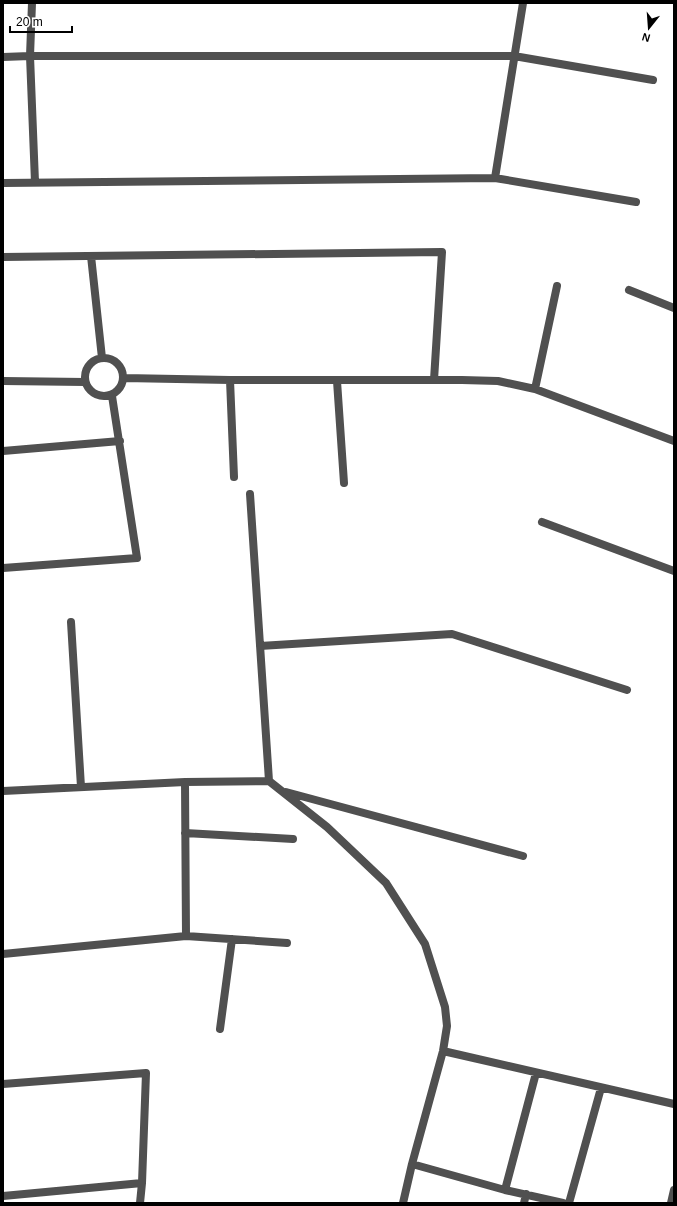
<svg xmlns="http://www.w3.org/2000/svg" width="677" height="1206" font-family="Arial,sans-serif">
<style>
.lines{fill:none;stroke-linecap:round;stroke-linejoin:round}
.minor{stroke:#505050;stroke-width:8}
</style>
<rect width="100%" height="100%" fill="#fff"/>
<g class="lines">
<path class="minor" d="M32 3 30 56 35 182
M3 57 30 56H514L653 80
M495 178 523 3
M3 183 495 178 636 202
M91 256 102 358
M3 257 442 252 434 380
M629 290 674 308
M85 377a19 19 0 1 1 38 0a19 19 0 1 1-38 0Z
M124 378 230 380H462L498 381 535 389 674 441
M230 380 234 477
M3 381 85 382
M337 381 344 483
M535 389 557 286
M3 451 120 441
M250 494 269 781
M542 522 674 571
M3 568 137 558 112 396
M71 622 81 787
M260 646 452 634 627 690
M185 782 186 936
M3 791 185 782 269 781 327 827 386 883 425 944 445 1007 447 1026 443 1051 412 1164 403 1203
M286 792 523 856
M185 833 293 839
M3 954 186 936 287 943
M220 1029 232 939
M443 1051 674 1104
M3 1084 146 1073 142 1183 140 1203
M412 1164 505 1190 563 1203
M505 1190 536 1073
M3 1196 142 1183
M524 1203 526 1194
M569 1203 601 1088
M671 1203 674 1190"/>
</g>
<rect width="677" height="1206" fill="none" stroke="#000000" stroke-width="8"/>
<g transform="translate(649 28) rotate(197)" stroke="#ffffff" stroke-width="3" paint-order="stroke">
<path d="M0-3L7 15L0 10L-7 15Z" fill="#000000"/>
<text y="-6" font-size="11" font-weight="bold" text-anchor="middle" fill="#000000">N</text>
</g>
<path d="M10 26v6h62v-6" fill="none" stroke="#000000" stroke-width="2"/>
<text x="16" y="26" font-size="12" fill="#000000" stroke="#ffffff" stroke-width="3" paint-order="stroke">20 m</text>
</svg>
